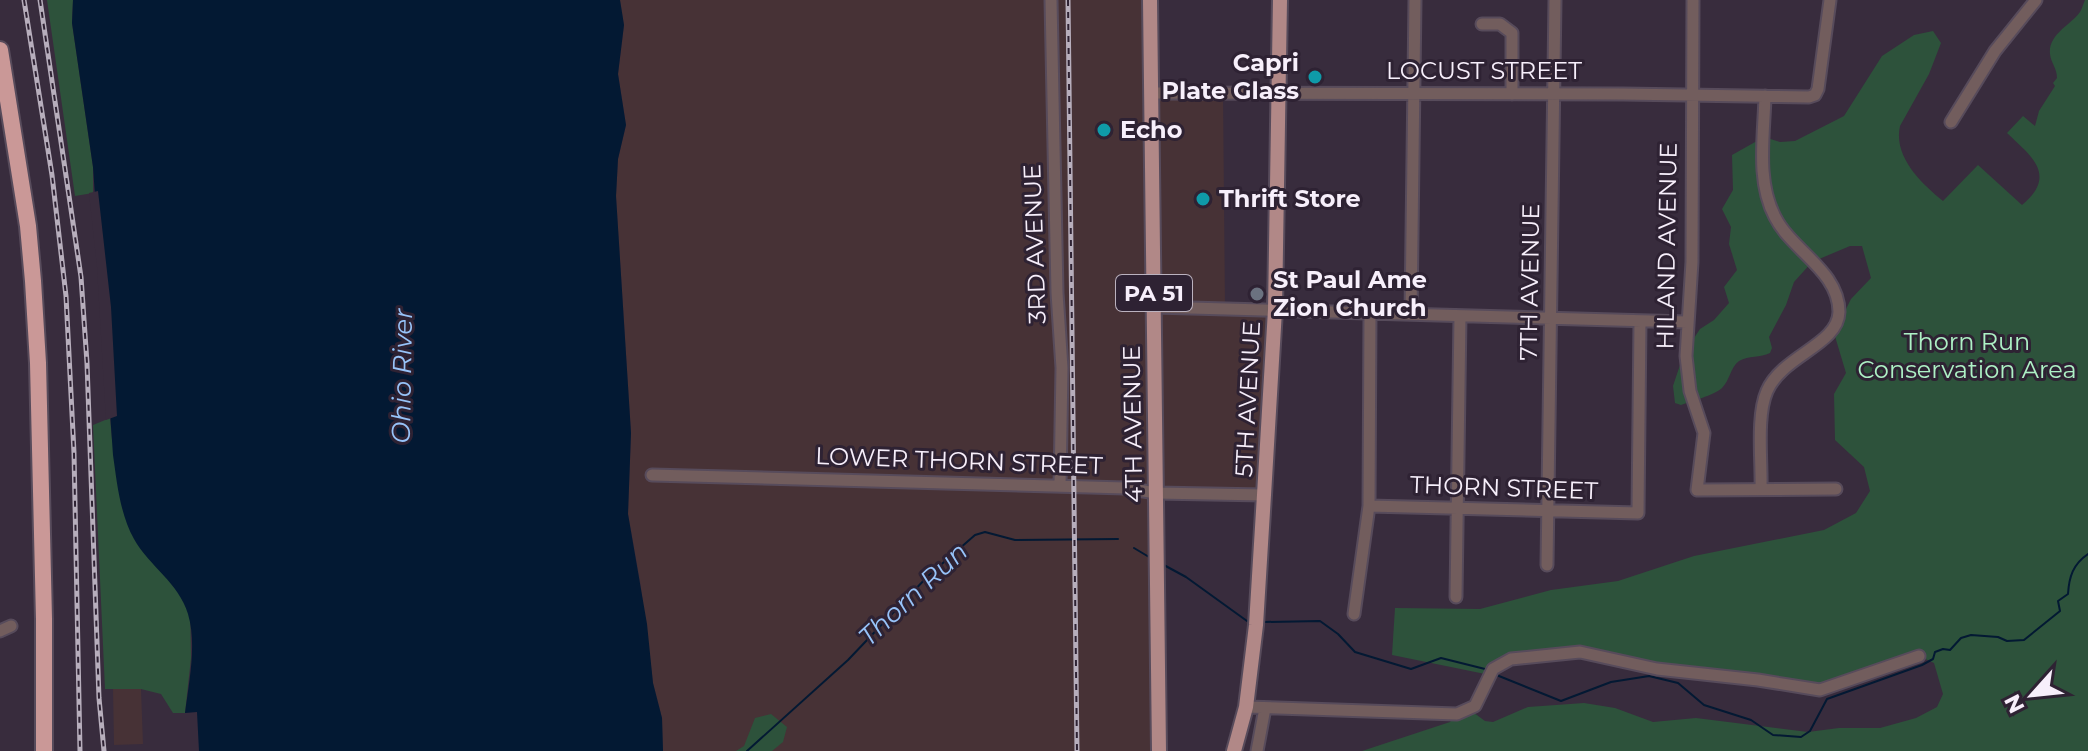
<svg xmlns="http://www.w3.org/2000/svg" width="2088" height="751" font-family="Montserrat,sans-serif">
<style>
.industrial{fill:#473236}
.green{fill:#2d523b}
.water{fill:#031933}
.pier{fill:#382c3d}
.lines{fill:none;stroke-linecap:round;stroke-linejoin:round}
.stream{stroke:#031933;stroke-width:2}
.minor-casing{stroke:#574b5b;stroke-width:15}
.major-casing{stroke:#574b5b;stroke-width:18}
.highway-casing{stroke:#574b5b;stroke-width:20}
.minor{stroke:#725d5d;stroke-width:11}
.major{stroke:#b18887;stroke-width:14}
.highway{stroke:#ca9897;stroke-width:16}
.rail-casing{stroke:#b7aebc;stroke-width:5}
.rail{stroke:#2e2233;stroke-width:2;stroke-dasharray:6;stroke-linecap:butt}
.culture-dot{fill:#0f9aa8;stroke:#2e2233;stroke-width:3}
.worship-dot{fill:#6b7280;stroke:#2e2233;stroke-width:3}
.labels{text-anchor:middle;stroke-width:6;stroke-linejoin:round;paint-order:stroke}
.shield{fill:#2e2233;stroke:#bbb2bf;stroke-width:2}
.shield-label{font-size:22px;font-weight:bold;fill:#f7effb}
.poi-label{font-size:24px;font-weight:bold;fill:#f7effb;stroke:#2e2233;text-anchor:start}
.street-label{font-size:24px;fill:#f7effb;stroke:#2e2233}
.park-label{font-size:24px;fill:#adf1c5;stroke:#2e2233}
.water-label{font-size:26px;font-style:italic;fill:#97c3f9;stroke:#2e2233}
</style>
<rect width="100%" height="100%" fill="#382c3d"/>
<path class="industrial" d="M620 0H1150L1152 92H1223L1225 308 1275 310 1264 495 1156 493 1159 751H663L662 718 653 683 640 581 628 514 631 433 616 196 618 159 626 125 618 74 624 25Z
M113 689H141L143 744 114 745Z"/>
<path class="green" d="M47 0H73L72 23 93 167V193L75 196Z
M2085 0H2088V751H1362L1450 722 1457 714 1470 710 1485 721 1493 722 1528 707 1584 703 1615 708 1653 722 1696 718 1808 732 1839 728H1880L1916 718 1937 707 1943 694 1934 663 1919 656 1820 690 1594 654 1511 659 1490 675 1392 655 1395 608 1480 609 1551 590 1618 581 1694 556 1824 530 1856 513 1870 491 1864 467 1835 440 1834 394 1846 373 1834 333 1851 299 1871 278 1862 246H1850L1812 262 1794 282 1786 305 1769 337 1772 348 1770 353C1760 358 1749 355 1739 361 1730 368 1730 380 1722 388 1715 395 1691 401 1681 405L1675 403 1673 386 1684 353 1700 329 1714 320 1729 303 1724 287 1737 270 1729 244 1731 227 1722 209 1733 190 1732 155 1764 137 1780 142 1795 141 1844 116 1882 56 1914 35 1933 31 1941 43 1929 74 1900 126C1893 157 1922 184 1943 201L1978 165 2022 205C2058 175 2031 156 2007 133L2023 116 2035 126 2039 111 2055 86 2053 83 2057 78C2057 68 2051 63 2050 54 2048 34 2071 25 2080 12 2082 9 2083 4 2085 0Z
M110 418 112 439 190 601 191 658 185 713H173L161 694 141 689H105L93 425Z
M771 714 787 727 783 742 772 751H736L744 746 755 718Z"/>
<path class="water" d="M73 0H620L624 25 618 74 626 125 618 159 616 196 631 433 628 514 647 624 653 683 662 718 663 751H199L197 712 185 713C189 682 197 644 188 614 179 583 149 566 134 539 120 514 117 483 113 455L93 167 72 23Z"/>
<path class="pier" d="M98 191 111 307 117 416 106 420 97 267 89 193Z"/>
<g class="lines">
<path class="stream" d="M1134 548 1149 557
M1162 564 1186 577 1247 621
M1264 622 1320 621 1338 634 1355 652 1411 669 1441 658 1489 670
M1494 674 1561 701 1611 682 1649 676 1678 683 1704 705 1751 720 1773 735 1801 737 1810 731 1827 699 1922 665 1933 659 1935 652 1943 649 1950 650 1961 638 1971 635 1998 637 2007 641 2024 640 2060 611 2058 601 2068 594C2069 577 2073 564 2088 554
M747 751 848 660 928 576 975 535 985 532 1015 540 1118 539"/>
<g class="minor-casing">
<path id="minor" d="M1051 0 1057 293 1062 368 1060 486
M1693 0 1692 262 1686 356 1690 391 1704 433 1697 490 1836 489
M1482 24H1500L1512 33V94
M1152 93 1623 94 1809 97 1815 95 1818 89 1830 0
M1951 122 1995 51 2036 0
M1154 307 1687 322
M1411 314 1415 0
M652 475 1125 488 1156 493 1264 495
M1761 489C1762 462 1756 416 1767 391 1783 355 1838 345 1839 312 1839 271 1792 251 1775 217 1756 181 1764 136 1765 96
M1369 506 1638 513 1640 321
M1547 565 1555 0
M1456 597 1460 316
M1354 614 1369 506 1370 313
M0 631 11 626
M1246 707 1457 714 1475 706 1493 669 1511 659 1580 652 1657 669 1758 680 1820 690 1919 656
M1257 751 1265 708"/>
</g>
<g class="major-casing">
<path id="major" d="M1150 0 1159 751
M1234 751 1246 707 1256 625 1264 495 1275 310 1280 0"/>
</g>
<g class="highway-casing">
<path id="highway" d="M0 50 28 226 33 281 38 363 44 619V751"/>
</g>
<use href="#minor" class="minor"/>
<use href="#major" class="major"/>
<use href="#highway" class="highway"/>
<g class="rail-casing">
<path id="rail" d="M24 0 52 175 66 296 74 453 80 751
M40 0 81 277 87 363 99 698 104 751
M1068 0 1077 751"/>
</g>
<use href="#rail" class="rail"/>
</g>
<g class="culture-dot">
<circle cx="1315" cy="77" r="8"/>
<circle cx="1104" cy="130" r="8"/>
<circle cx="1203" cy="199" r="8"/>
</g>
<circle class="worship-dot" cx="1257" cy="294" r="8"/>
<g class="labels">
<rect class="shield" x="1116" y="275" width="76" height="36" rx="6"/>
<g class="shield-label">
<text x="1154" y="301">PA 51</text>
</g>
<g class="poi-label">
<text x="1299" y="71" text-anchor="end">Capri<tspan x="1299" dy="28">Plate Glass</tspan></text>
<text x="1120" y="138">Echo</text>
<text x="1219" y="207">Thrift Store</text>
<text x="1273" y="288">St Paul Ame<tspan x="1273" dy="28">Zion Church</tspan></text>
</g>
<g class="street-label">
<text x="1484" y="79">LOCUST STREET</text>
<text transform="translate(1035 244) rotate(-92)" y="8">3RD AVENUE</text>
<text transform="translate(1667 246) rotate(-89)" y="8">HILAND AVENUE</text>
<text transform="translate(1530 282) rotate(-89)" y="8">7TH AVENUE</text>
<text transform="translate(1248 399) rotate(-87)" y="8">5TH AVENUE</text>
<text transform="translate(1133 424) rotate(-91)" y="8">4TH AVENUE</text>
<text transform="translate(959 461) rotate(2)" y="8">LOWER THORN STREET</text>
<text transform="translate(1504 488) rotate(2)" y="8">THORN STREET</text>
</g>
<g class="park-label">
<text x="1967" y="350">Thorn Run<tspan x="1967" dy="28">Conservation Area</tspan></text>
</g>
<g class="water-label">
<text transform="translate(402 376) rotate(-89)" y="9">Ohio River</text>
<text transform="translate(913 594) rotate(-43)" y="9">Thorn Run</text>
</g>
</g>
<g transform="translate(2032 695) rotate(243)" stroke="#2e2233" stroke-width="6" paint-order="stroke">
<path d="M0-6L14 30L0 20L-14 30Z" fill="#f7effb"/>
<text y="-12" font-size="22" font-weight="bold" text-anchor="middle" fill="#f7effb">N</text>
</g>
</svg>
